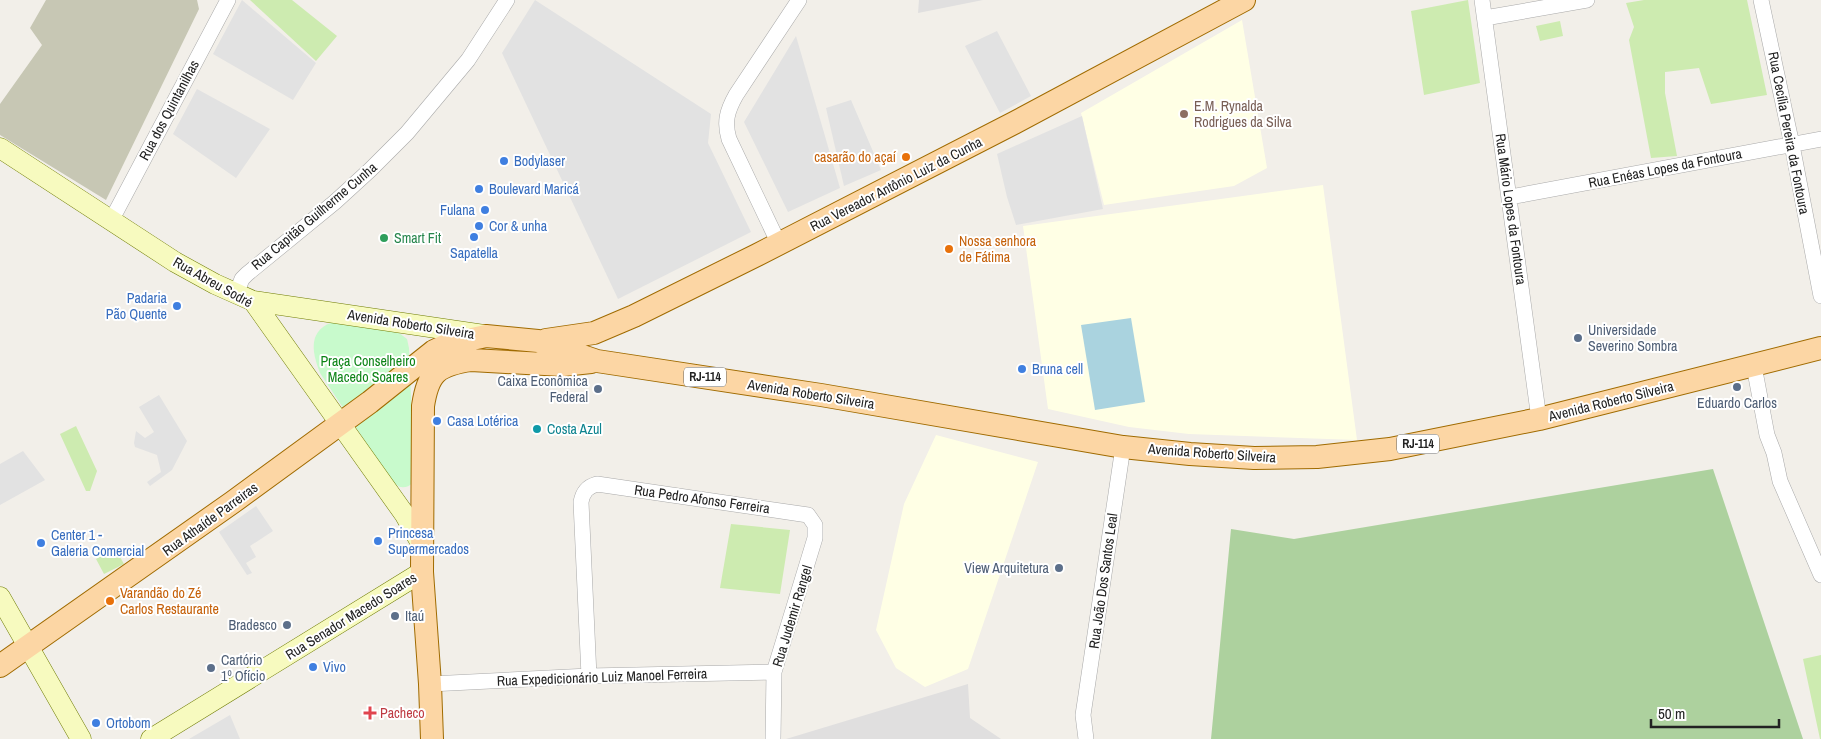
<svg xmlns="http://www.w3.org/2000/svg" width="1821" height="739" font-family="'Archivo Narrow',sans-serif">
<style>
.residential{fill:#e0dfdf}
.education{fill:#ffffe5}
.construction{fill:#c7c7b4}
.grass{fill:#cdebb0}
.forest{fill:#add19e}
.park{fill:#c8facc}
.parking{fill:#e2e2e2}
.water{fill:#aad3df}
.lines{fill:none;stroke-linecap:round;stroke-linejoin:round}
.street-casing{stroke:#a9a9a9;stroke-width:16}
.secondary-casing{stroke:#707d05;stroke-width:21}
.primary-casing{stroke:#a06b00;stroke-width:24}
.street{stroke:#fff;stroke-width:15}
.secondary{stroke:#f7fabf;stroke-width:20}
.primary{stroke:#fcd6a4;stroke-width:22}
.education-dot{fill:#8d6e63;stroke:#fff;stroke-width:2}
.food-dot{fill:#e8710a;stroke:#fff;stroke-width:2}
.shop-dot{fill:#3f7fe0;stroke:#fff;stroke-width:2}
.leisure-dot{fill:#2e9e5b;stroke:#fff;stroke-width:2}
.service-dot{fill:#5c6f8a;stroke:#fff;stroke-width:2}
.culture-dot{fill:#0f9aa8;stroke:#fff;stroke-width:2}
.health-dot{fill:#e0444e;stroke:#fff;stroke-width:2}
.labels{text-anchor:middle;stroke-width:4;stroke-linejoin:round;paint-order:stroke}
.shield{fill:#fff;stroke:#646464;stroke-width:1}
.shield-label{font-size:12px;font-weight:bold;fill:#222}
.education-label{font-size:14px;fill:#785e54;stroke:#fff;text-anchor:start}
.street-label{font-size:14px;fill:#222;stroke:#fff}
.food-label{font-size:14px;fill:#c56008;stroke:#fff;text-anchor:start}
.shop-label{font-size:14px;fill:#366cbe;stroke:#fff;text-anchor:start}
.leisure-label{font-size:14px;fill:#27864d;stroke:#fff;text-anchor:start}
.service-label{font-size:14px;fill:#4e5e75;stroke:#fff;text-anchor:start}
.park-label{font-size:14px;fill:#0c8416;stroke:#fff}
.culture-label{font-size:14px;fill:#0d838f;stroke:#fff;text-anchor:start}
.health-label{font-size:14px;fill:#be3a42;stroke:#fff;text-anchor:start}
</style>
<rect width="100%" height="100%" fill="#f2efe9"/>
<path class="residential" d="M919 0H983L918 13Z
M968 684 970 718 1001 739H786Z"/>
<path class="education" d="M1242 20 1267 168 1234 186 1104 205 1081 113Z
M1323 185 1357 440 1189 434 1129 427 1048 409 1023 226Z
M936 435 1038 462 968 669 925 687 896 668 876 630 904 504Z"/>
<path class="construction" d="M46 0H197L199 9 106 200 0 135V104L42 45 30 28Z"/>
<path class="grass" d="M250 0H292L337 36 316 61Z
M1468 0 1480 83 1424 95 1411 11Z
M1644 0H1747L1767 95 1711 104 1699 68 1665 72V93L1677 156 1651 158 1629 40 1634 27 1626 3Z
M1560 21 1563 36 1540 41 1536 26Z
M76 426 97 471 90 491H86L60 434Z
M731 524 790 530 780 594 720 588Z
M115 548 124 564 104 574 96 559Z
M1821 655V739H1820L1803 659Z"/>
<path class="forest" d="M1713 469 1803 739H1211L1231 529 1294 539Z"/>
<path class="park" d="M336 321 399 333 407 339 409 348 414 473C414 483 411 488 400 487L392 482 320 373C311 350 308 329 336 321Z"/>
<path class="parking" d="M242 0 316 63 293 100 213 54Z
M535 0 711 114 708 143 751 232 618 299 502 53Z
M997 31 1031 96 1000 113 965 46Z
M796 36 840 188 788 212 744 122Z
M197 89 270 129 236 178 173 134Z
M851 100 881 170 844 186 826 108Z
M1082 116 1103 209 1016 225 1007 197 997 154Z
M159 395 187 441 172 470 150 486 147 482 161 472 157 455 135 447 134 443 136 431 145 438 154 432 139 407Z
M23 451 45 480 0 505V464Z
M256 506 273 531 250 546 256 557 246 563 252 573 247 575 219 532Z
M230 715 240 739H189Z"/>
<path class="water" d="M1131 318 1145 402 1095 410 1081 325Z"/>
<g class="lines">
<g class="street-casing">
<path id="street" d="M1482 0 1539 419
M1761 0 1792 145 1821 296
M1485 18 1587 0
M1510 197 1821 139
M111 221 228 0
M779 244 729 139C724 122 727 111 736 95L799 0
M236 294 242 279 247 274 335 202 370 170 407 133 468 60 507 0
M1754 366 1767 435 1774 453 1780 481 1821 575
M589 676 581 502C583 492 587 487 597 484L808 515 815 525V538L774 672 773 739
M430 684 589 676 774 672
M1086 739 1083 715 1123 447"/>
</g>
<g class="secondary-casing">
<path id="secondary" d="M0 148 175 262 215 284 253 301 405 515 422 545
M253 301 484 335
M0 597 81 739
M151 739 422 572"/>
</g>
<g class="primary-casing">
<path id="primary" d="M546 340 594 333 634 316 757 255 1014 123 1244 0
M0 666 233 502 370 402 434 351 449 344 486 336 538 341 597 361 821 395 1123 447 1190 454 1254 458 1317 457 1390 449 1539 419 1821 348
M432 739 430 684 422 572 423 406C428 373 437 365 471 360L563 365 591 362"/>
</g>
<use href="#street" class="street"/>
<use href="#secondary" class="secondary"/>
<use href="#primary" class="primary"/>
</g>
<circle class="education-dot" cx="1184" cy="114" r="5"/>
<g class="food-dot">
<circle cx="906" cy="157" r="5"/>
<circle cx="949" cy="249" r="5"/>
<circle cx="110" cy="601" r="5"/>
</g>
<g class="shop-dot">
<circle cx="504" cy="161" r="5"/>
<circle cx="479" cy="189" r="5"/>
<circle cx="485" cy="210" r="5"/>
<circle cx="479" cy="226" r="5"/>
<circle cx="474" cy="237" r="5"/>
<circle cx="177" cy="306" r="5"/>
<circle cx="1022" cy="369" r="5"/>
<circle cx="437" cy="421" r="5"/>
<circle cx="378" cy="541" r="5"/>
<circle cx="41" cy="543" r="5"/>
<circle cx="313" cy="667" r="5"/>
<circle cx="96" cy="723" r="5"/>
</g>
<circle class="leisure-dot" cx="384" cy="238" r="5"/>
<g class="service-dot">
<circle cx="1578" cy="338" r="5"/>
<circle cx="1737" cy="387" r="5"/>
<circle cx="598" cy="389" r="5"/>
<circle cx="1059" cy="568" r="5"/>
<circle cx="395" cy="616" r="5"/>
<circle cx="287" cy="625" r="5"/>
<circle cx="211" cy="668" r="5"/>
</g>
<circle class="culture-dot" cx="537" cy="429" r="5"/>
<path class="health-dot" d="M367.5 705.5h5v5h5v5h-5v5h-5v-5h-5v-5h5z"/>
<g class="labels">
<g class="shield">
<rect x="684" y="367.5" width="42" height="19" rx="4"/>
<rect x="1397" y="434.5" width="42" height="19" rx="4"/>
</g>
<g class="shield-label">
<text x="705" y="381">RJ-114</text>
<text x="1418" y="448">RJ-114</text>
</g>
<g class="education-label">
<text x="1194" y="111">E.M. Rynalda<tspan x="1194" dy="16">Rodrigues da Silva</tspan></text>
</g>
<g class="street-label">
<text transform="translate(169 110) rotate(-62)" y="5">Rua dos Quintanilhas</text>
<text transform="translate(1789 133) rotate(79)" y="5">Rua Cecília Pereira da Fontoura</text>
<text transform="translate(1665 168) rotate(-11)" y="5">Rua Enéas Lopes da Fontoura</text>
<text transform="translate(896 184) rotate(-27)" y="5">Rua Vereador Antônio Luiz da Cunha</text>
<text transform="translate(1511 209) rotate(82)" y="5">Rua Mário Lopes da Fontoura</text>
<text transform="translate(314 216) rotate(-40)" y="5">Rua Capitão Guilherme Cunha</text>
<text transform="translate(213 282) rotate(29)" y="5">Rua Abreu Sodré</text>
<text transform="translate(411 324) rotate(9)" y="5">Avenida Roberto Silveira</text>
<text transform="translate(811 394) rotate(9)" y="5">Avenida Roberto Silveira</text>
<text transform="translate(1611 401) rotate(-14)" y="5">Avenida Roberto Silveira</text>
<text transform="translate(1212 453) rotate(4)" y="5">Avenida Roberto Silveira</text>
<text transform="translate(702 499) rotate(8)" y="5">Rua Pedro Afonso Ferreira</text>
<text transform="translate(210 519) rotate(-36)" y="5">Rua Athaíde Parreiras</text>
<text transform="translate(1103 581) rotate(-82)" y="5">Rua João Dos Santos Leal</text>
<text transform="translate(351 616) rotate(-32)" y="5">Rua Senador Macedo Soares</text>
<text transform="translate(792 616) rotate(-73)" y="5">Rua Judemir Rangel</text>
<text transform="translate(602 677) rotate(-2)" y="5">Rua Expedicionário Luiz Manoel Ferreira</text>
</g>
<g class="food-label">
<text x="896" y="162" text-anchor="end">casarão do açaí</text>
<text x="959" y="246">Nossa senhora<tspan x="959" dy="16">de Fátima</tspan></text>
<text x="120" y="598">Varandão do Zé<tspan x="120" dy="16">Carlos Restaurante</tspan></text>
</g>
<g class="shop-label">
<text x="514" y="166">Bodylaser</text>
<text x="489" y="194">Boulevard Maricá</text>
<text x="475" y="215" text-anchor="end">Fulana</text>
<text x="489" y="231">Cor &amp; unha</text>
<text x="474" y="258" text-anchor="middle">Sapatella</text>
<text x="167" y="303" text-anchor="end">Padaria<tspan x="167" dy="16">Pão Quente</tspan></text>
<text x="1032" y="374">Bruna cell</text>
<text x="447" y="426">Casa Lotérica</text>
<text x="388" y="538">Princesa<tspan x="388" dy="16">Supermercados</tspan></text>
<text x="51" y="540">Center 1 -<tspan x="51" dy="16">Galeria Comercial</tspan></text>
<text x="323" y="672">Vivo</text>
<text x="106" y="728">Ortobom</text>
</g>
<g class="leisure-label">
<text x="394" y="243">Smart Fit</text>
</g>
<g class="service-label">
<text x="1588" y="335">Universidade<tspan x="1588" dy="16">Severino Sombra</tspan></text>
<text x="588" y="386" text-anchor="end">Caixa Econômica<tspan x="588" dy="16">Federal</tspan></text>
<text x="1737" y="408" text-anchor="middle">Eduardo Carlos</text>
<text x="1049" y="573" text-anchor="end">View Arquitetura</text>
<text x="405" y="621">Itaú</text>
<text x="277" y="630" text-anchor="end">Bradesco</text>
<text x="221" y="665">Cartório<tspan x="221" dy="16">1º Ofício</tspan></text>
</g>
<g class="park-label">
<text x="368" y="366">Praça Conselheiro<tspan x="368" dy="16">Macedo Soares</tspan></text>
</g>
<g class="culture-label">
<text x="547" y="434">Costa Azul</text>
</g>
<g class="health-label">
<text x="380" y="718">Pacheco</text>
</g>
</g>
<path d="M1651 719v8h128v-8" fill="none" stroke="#222222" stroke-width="2.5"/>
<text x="1658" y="719" font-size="15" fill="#222222" stroke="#ffffff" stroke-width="4" paint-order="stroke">50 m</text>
</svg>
